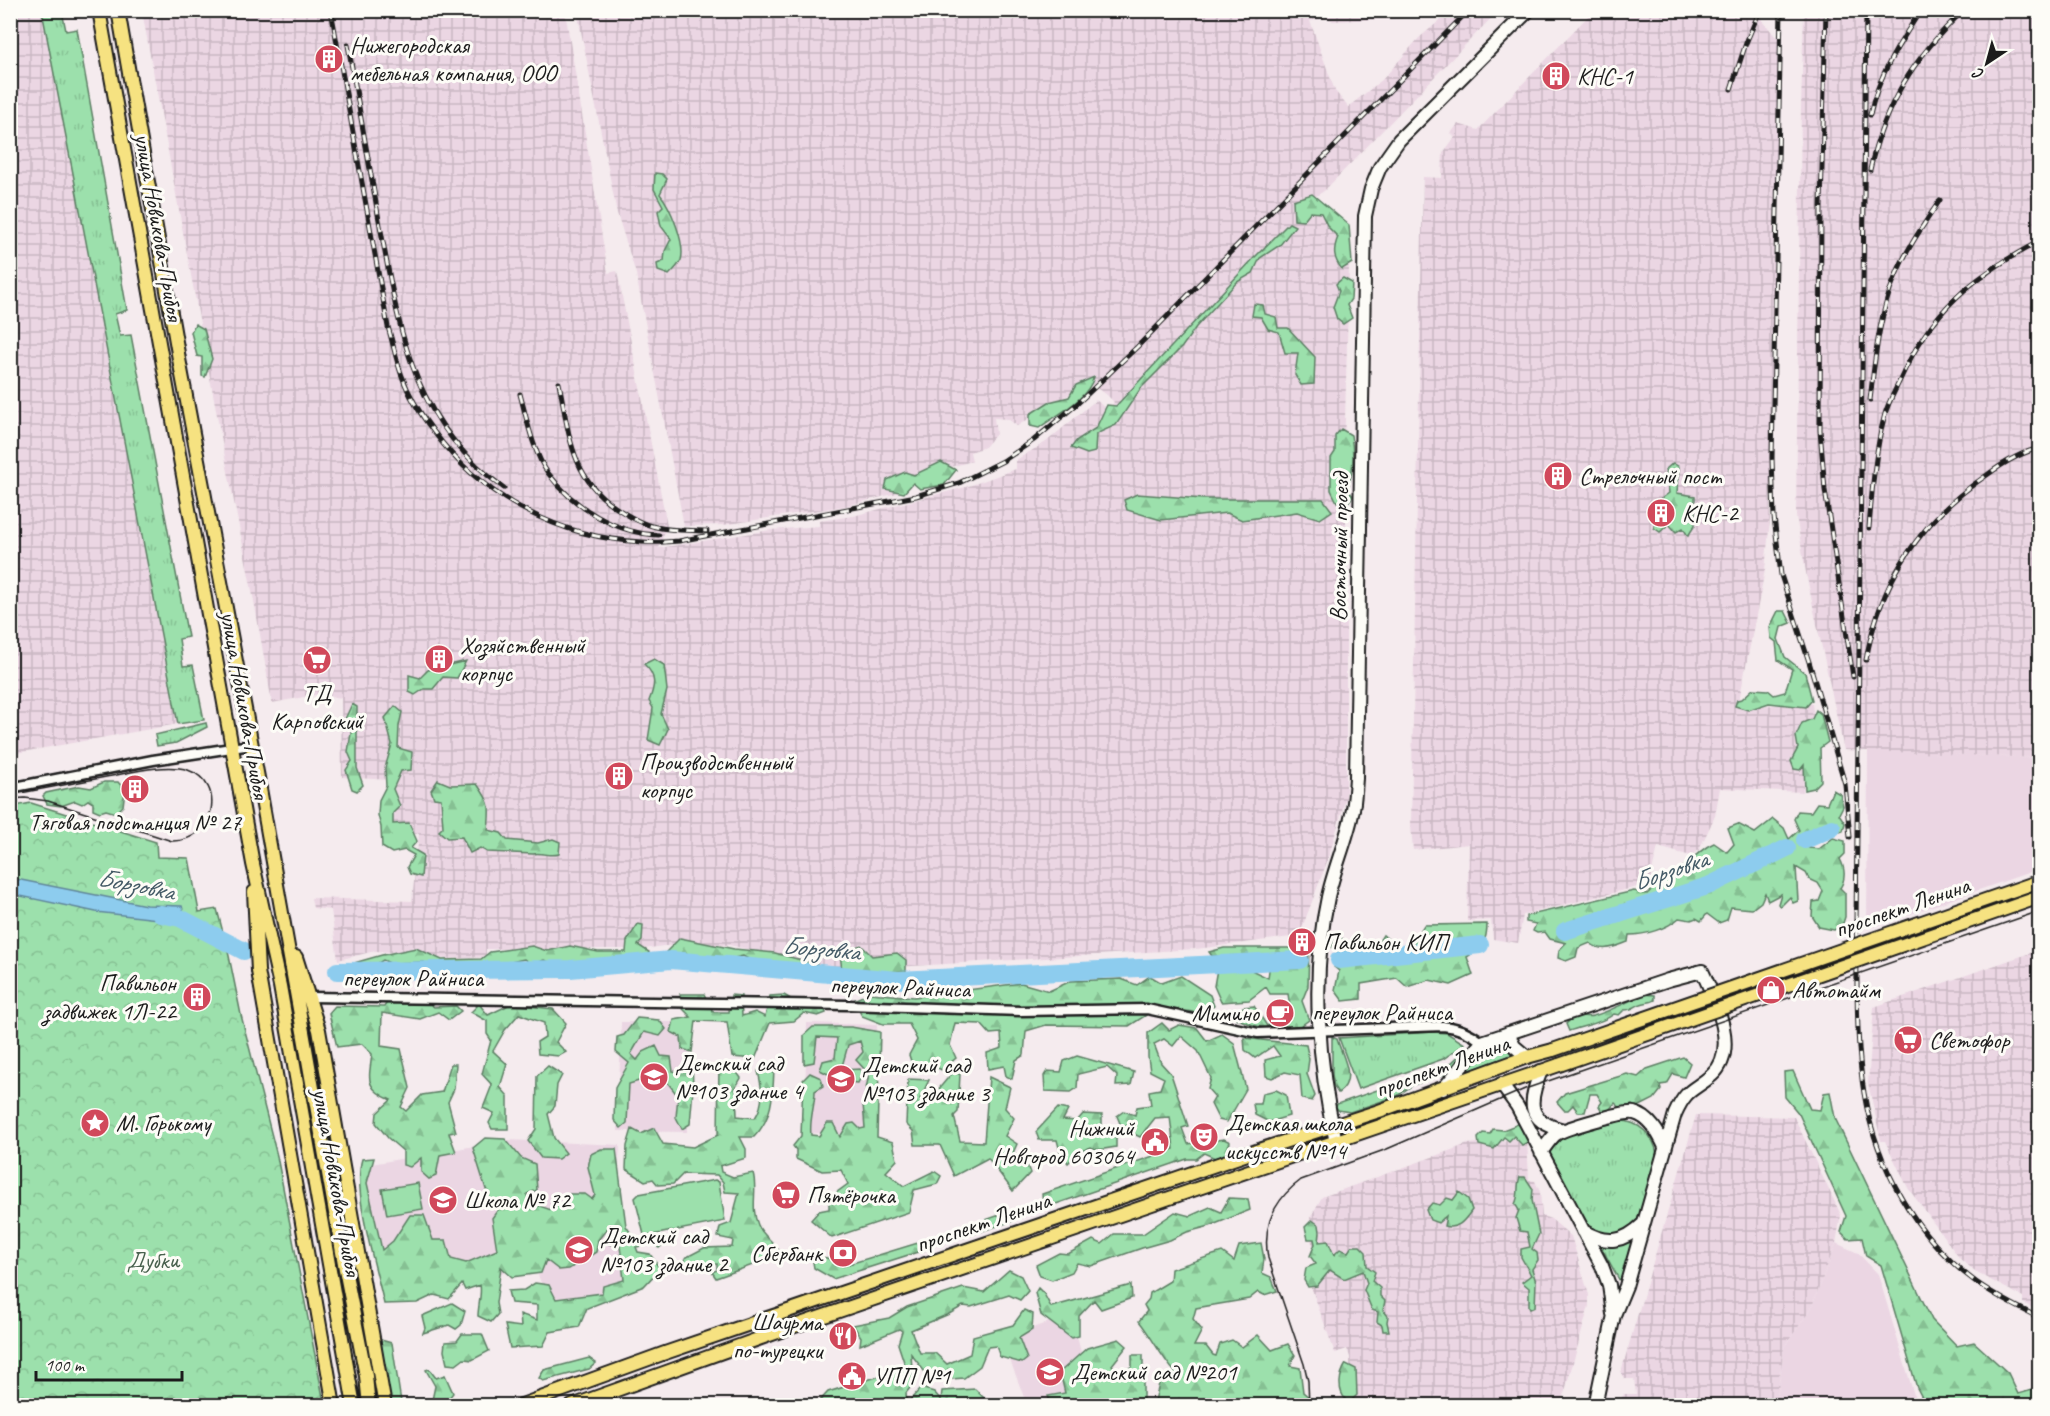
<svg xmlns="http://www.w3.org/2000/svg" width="2050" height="1416" font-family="Caveat,sans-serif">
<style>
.built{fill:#ebd6e3}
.industrial{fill:url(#industrial-grid)}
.grass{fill:url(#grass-tufts);stroke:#5c7e64;stroke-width:1.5}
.forest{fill:url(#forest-firs);stroke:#5c7e64;stroke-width:1.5}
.park{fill:url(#park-crowns);stroke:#5c7e64;stroke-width:1.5}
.pitch{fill:#9ce0ac;stroke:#5c7e64;stroke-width:1.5}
.water{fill:#8dccee;stroke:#60869a;stroke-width:1.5}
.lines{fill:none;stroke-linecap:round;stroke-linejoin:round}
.river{stroke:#8dccee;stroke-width:18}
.street-casing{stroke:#1c1c1c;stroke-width:13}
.secondary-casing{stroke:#1c1c1c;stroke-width:16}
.primary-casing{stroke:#1c1c1c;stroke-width:16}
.street{stroke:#fdfcf7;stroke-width:8}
.secondary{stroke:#fdfcf7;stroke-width:12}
.primary{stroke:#f6e281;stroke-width:12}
.tram{stroke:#1c1c1c;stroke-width:1.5}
.rail-casing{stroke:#1c1c1c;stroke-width:5}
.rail{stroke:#fdfcf7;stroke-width:3;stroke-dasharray:9;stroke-linecap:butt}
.primary-bridge-casing{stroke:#1c1c1c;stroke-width:16;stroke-linecap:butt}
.primary-bridge{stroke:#f6e281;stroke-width:12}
.labels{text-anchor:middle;stroke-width:6;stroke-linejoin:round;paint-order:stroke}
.poi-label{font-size:24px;fill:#1c1c1c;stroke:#fdfcf7;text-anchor:start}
.street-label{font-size:24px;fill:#1c1c1c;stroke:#fdfcf7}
.park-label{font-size:24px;fill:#49614e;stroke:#fdfcf7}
.water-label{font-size:26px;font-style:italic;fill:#445a66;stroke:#fdfcf7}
</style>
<defs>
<pattern id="industrial-grid" width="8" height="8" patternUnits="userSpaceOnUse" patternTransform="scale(1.5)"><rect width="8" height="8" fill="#ebd6e3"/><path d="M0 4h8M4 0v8" fill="none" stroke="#c9b7c2"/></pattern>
<pattern id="grass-tufts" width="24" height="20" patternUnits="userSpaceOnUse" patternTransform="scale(1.5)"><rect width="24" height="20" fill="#9ce0ac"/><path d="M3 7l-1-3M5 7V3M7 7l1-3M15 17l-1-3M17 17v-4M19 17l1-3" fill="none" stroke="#86c093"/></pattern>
<pattern id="forest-firs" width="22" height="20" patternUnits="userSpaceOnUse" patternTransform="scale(1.5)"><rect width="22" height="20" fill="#9ce0ac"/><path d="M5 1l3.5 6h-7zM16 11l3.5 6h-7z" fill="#86c093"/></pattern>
<pattern id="park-crowns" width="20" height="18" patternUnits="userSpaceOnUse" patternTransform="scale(1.5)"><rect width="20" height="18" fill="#9ce0ac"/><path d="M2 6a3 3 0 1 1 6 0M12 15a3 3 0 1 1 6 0" fill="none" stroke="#86c093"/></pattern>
</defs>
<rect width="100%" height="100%" fill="#f5ebee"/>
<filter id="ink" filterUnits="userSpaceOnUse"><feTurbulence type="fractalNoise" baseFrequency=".0167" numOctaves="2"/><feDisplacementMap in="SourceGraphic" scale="12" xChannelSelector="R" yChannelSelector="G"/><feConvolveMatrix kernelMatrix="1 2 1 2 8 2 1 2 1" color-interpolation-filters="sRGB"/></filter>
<g filter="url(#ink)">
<path class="built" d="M1868 750 2039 758V869L1867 929Z
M621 1022H688L687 1132 618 1131Z
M807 1023 877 1025 875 1134 804 1133Z
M509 1140 620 1145 616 1213 640 1285 553 1314 535 1267 383 1294 360 1166Z
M1836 1243 1858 1253 1878 1274 1917 1405 1776 1406 1784 1347 1811 1309Z
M1071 1314 1095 1405H1027L1002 1339Z"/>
<path class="industrial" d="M42 10 77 183 178 724 11 754 10 11Z
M142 11H565L608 273 617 271 667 525 659 548 771 530 819 526V521L853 516 966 487 1016 469V460L1046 442 1096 400 1108 411 1114 402 1106 394 1088 383 1017 426 1008 419 994 418 996 434 985 447 970 452 972 461 898 482 901 492 846 506 723 525 684 526 636 274 617 213 577 11H1412L1402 18 1333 21 1326 17 1310 21 1335 91 1348 107 1382 80 1419 38 1451 11H1498L1324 191 1313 198 1350 230 1345 420 1340 506 1346 509V798L1327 862 1299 936 1196 949 845 970 804 962 729 945 663 946 644 949H486V957L446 959 427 955 375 951 338 960 331 910 313 908 311 898 412 901 419 834 389 833V780L342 777 341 698 320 694 272 703 255 606 222 442Z
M1593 11H1755L1775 36 1779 37 1773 268 1774 282 1770 519 1765 570 1738 706 1812 704 1818 746 1807 747 1803 792 1720 788 1715 816 1699 850 1691 856 1658 847 1648 887 1643 890 1637 887 1523 915 1518 943 1493 939 1491 920 1467 921 1469 844 1413 850 1411 826 1423 177 1442 178 1443 153 1455 137 1451 133 1458 124 1478 130Z
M1804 11H2039V758L1844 750 1807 578 1796 516 1801 106Z
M2039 950H2040L2039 1311 2023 1303V1297L1979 1274 1960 1259 1908 1188 1885 1141H1881L1868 1083 1874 1007Z
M1696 1115 1794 1117 1841 1215 1836 1243 1811 1309 1784 1347 1776 1405H1618L1624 1394H1636L1634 1379H1624L1621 1372Z
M1527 1138 1529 1180 1535 1181 1540 1192 1542 1216 1551 1219 1571 1236 1589 1295V1306L1561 1405H1351L1350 1357 1347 1349 1335 1353 1305 1270 1320 1265 1309 1234 1310 1218 1322 1197 1468 1144Z"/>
<path class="grass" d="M42 11H62L66 31 77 29 127 310 115 314 120 336 131 335 188 637 179 639 183 666 193 665 204 720 178 724Z
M206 723 207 727 176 743 157 746 155 735Z
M1433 1032 1447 1033 1465 1044 1443 1059 1358 1089 1339 1038Z
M1507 1039V1047L1512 1055 1460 1074C1476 1057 1484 1046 1507 1039Z
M1468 1047 1469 1049 1450 1072 1413 1085 1397 1096 1350 1112 1338 1110 1336 1107 1337 1104 1449 1065Z
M1620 1121C1639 1121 1654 1136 1657 1154L1638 1222 1634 1227 1608 1237 1590 1229 1551 1160C1548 1149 1553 1143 1562 1137Z
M1634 1238 1621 1283 1599 1243Z"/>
<path class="forest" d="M655 173 662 174 667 179 660 194C670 206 686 244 681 260 679 265 673 271 669 275L658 271 657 264 664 261 665 251 671 239 661 226 658 211 663 206 654 189Z
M1312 194 1349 225 1352 263 1342 269C1333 259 1333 249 1338 237L1328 227 1321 213 1310 212 1303 221 1294 220 1293 200Z
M1289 223 1295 226 1280 245 1260 258 1253 273 1237 282 1196 327 1182 347 1141 388 1116 425 1096 434 1095 452 1087 454 1071 448 1077 440 1096 428 1107 405 1116 406 1254 258Z
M1343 278 1352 283 1351 299 1347 305 1352 318 1343 324 1337 319 1333 307 1339 291 1336 284Z
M1254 304 1263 305 1265 314 1276 317 1278 328H1288L1315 357 1314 384 1301 385 1295 375 1298 353H1285L1279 332 1268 329 1261 317 1252 316Z
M195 324 204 329 212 359 205 377 202 376V357L197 356 191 332Z
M1094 377C1087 400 1058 414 1039 428L1030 426V414L1049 402 1069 397 1076 385Z
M1341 429 1351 435C1354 453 1354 472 1347 489L1353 496 1345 506 1337 502 1331 490V458L1335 452V436Z
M941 462 956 470 944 485 920 489 913 483 904 493 885 489 887 480 905 472 914 475Z
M1673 463 1679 467 1677 493 1695 496V525L1688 536 1683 528 1676 532 1669 524 1660 532 1654 528 1657 502 1669 493 1666 469Z
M1137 494 1203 499H1323L1332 511 1320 519 1297 512 1242 520 1227 513 1161 520 1127 510 1124 500Z
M1778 611H1785L1791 623 1781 627 1778 639 1785 657 1805 673 1812 700 1806 707 1769 703 1748 710 1735 706 1737 700 1742 699 1753 689 1768 690 1774 695 1785 692 1792 669 1778 660 1776 642 1771 638 1770 627Z
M654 659 664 665 667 690 661 714 668 729 660 745 648 740 653 708 649 701C655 686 657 676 644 664Z
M466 661 457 678 443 677 433 689H424L415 695 409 692V675L420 678 428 670Z
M352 704 357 707V768L363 785 357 791 352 789 346 770 352 761 348 752 352 727 345 719Z
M395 706 402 712 399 726 398 748 412 752 411 770 401 771 393 789 400 806 393 813V824L409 823 417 841 411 848 423 855 421 877 410 874 407 867 414 855 405 850 392 853 382 847 381 827 378 815 379 800 386 786 385 768 392 744 385 718Z
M1816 710 1821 714 1828 742 1820 748 1821 781 1814 788 1805 790 1804 765 1800 770 1794 769 1791 761 1798 748 1796 736 1802 723 1812 719Z
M438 780 450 785 477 784C492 805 490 806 488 830L501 833 507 840 538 843 553 839 560 842 559 854C550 857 542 852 533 854L487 852 480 848 470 853 462 837 447 838 439 831 443 827 441 799 434 798 431 790Z
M104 782H118L125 790 123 806 116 813 106 810 100 812 93 809V803L88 800 82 804 75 801 61 806 47 804 43 796 46 793 79 786 91 788Z
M1833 790 1840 794 1843 806 1839 814 1845 823 1843 831 1840 832 1835 829 1827 832 1818 826 1813 833 1808 834 1809 848 1819 849 1833 838 1845 841V854L1840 859C1845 868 1846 879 1840 888L1845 893V917L1842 926 1834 930 1819 927 1812 916 1813 902 1819 901 1823 891 1818 883 1809 879 1806 873 1796 867 1798 901 1793 903 1790 897 1781 906 1778 904 1781 894 1768 901 1765 893 1761 902 1752 909 1731 907 1727 920 1719 923 1707 914 1701 921 1696 918 1691 920 1679 918C1667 929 1645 935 1629 935L1628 942C1614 947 1602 953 1590 943L1578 948 1576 957 1566 961 1558 958 1559 950 1566 943 1550 939 1545 932 1537 933 1533 931 1536 924 1526 922V916L1634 891 1647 894C1655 885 1658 886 1667 880 1685 870 1695 851 1714 843L1727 852 1734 844 1728 828 1738 824 1755 833 1773 819 1784 828 1789 839 1799 830 1794 819 1798 811 1811 812 1817 803 1827 804Z
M638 924 643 925 642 941 638 945 649 952 647 959 555 964 544 960 531 964 524 959 492 966 464 967 456 971 436 973 424 962 390 963 383 960 357 975 341 976 343 966 382 955 416 948 442 960 481 959 490 952 532 946 547 951 570 946 598 952H626L627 941Z
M1487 924C1487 942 1482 948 1467 957L1473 975 1451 985 1429 980 1407 987 1397 978 1361 984V999L1343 1001 1335 990 1339 971 1334 967 1338 952 1332 947 1337 936 1371 954 1383 935 1396 946H1411L1424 925Z
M680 938 734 949 775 953 842 971 840 953 861 945 872 956 897 953 906 960V971L862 973 843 983 821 976 809 967 790 973 769 963 758 964 743 956 724 960 689 956 678 959 665 953Z
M1224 948H1309L1308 986 1302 1001 1309 1020C1288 1038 1256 1028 1234 1017L1243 1007 1254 1006 1267 1026 1276 1021 1290 1007 1288 994H1270L1266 987 1249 1000 1221 1002 1214 986 1217 969H1249L1268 978 1271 955 1212 956 1209 952Z
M1150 976 1162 983 1181 976 1210 995 1214 1006 1201 1014C1187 1010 1173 1010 1159 1007L1129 1026 1046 1025 1026 1031 1024 1055 1016 1060 1012 1079 1006 1076 1004 1066 988 1069 987 1053 1002 1048 1001 1033 990 1034 981 1024 955 1023 950 1045 956 1058 942 1070 927 1063 913 1067 909 1055 917 1040 909 1024H883L862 1016 853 1000 870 993 914 997 1021 983 1049 991 1071 981 1121 979 1137 985Z
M393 994 418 995 434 1007 456 1006 461 1011 449 1020 438 1012 420 1019 382 1013 381 1046 401 1049 410 1088 401 1107 406 1111 422 1095 442 1092 451 1064H456L454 1089 448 1102 456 1132 449 1133 456 1152 440 1155 436 1176 429 1179 421 1172V1158L410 1167 403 1165V1151L388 1138 376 1123 377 1113 391 1100C364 1088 369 1079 372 1054L362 1044 337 1047 329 1013 335 1006 384 1007Z
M680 994H704L713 1012H729L731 995 741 996 742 1016 755 1012 765 1017 770 996 784 995 791 999 822 1000 826 1013 818 1016 804 1013 794 1021 770 1023 755 1059 732 1057 727 1022 696 1021 692 1052 682 1049 681 1037 671 1032 674 1020 691 1017 683 1009Z
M1642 994 1655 995V1000C1650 1003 1646 1002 1641 1004 1634 1006 1634 1010 1624 1010L1619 1015 1614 1014C1603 1023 1583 1026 1569 1031L1566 1024 1574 1016C1581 1014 1585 1018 1593 1016 1602 1014 1636 999 1642 994Z
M479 1004 488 1015 511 1004 553 1009 566 1023 556 1042 566 1052 559 1056 538 1054 537 1042 545 1037 544 1023 519 1014 505 1030 493 1051 507 1064 500 1087 508 1096V1129H492L489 1123 494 1113 483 1108 492 1085 482 1074 491 1040 487 1034V1021L471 1012Z
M637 1018 659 1020 666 1029 660 1036 644 1032 631 1054 637 1060 643 1052 656 1046 661 1056 671 1057 673 1071 679 1072 692 1058 693 1089 690 1124 682 1129 676 1117 678 1096 654 1065 642 1080 629 1084 627 1123 621 1128 614 1120 615 1088 629 1063 616 1052 617 1037 624 1035Z
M1162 1023 1169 1030 1179 1025 1197 1028 1207 1041 1222 1034 1234 1043 1246 1089 1227 1122 1219 1120 1211 1104 1215 1097 1208 1089 1211 1078 1198 1051 1181 1036 1173 1046 1164 1039 1154 1044 1161 1063 1171 1074 1188 1126 1182 1128 1188 1144 1224 1139 1230 1142 1227 1155 1215 1158 1204 1153 1196 1159H1187L1053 1205 1043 1203 1042 1194 1174 1149 1170 1117 1155 1118 1140 1137 1130 1132 1128 1125 1122 1128 1117 1116 1124 1111 1135 1115 1137 1107 1151 1105 1149 1091 1160 1089 1164 1078 1150 1071 1148 1057V1033Z
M813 1027H851L880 1032 877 1137 893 1142 897 1160 886 1172 904 1186 934 1171 941 1176 937 1184 914 1190 909 1212 832 1238 811 1220 819 1211 829 1209V1198L848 1184 841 1170 822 1171 796 1159V1150L793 1146 801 1136 803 1080 810 1073 821 1078 823 1086 815 1091C815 1106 809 1119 811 1135L819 1136 827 1123H833L840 1137 848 1124 854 1123 860 1129 865 1128 863 1104 869 1074 856 1060 863 1052 860 1041 848 1045 841 1070 860 1069 862 1075 858 1083 844 1082 837 1088 831 1082 830 1075 820 1070 823 1061 835 1058 837 1038 817 1037 814 1062 804 1064V1035Z
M1332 1037 1337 1039C1342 1056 1358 1080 1338 1093L1334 1087 1332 1074Z
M1244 1038 1306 1045 1309 1059 1307 1074 1315 1096 1312 1101 1302 1099 1300 1075 1285 1072 1272 1078 1266 1076 1265 1060 1280 1056 1273 1046 1255 1058 1245 1050Z
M1077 1056 1134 1072 1131 1085 1116 1086 1117 1076 1107 1067 1078 1074 1077 1088 1071 1092 1045 1091 1044 1076 1047 1071 1061 1072 1064 1061Z
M1683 1057 1690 1063 1684 1077 1673 1074 1667 1084 1660 1085 1661 1090 1654 1099 1636 1108 1632 1105 1622 1109 1615 1103 1607 1112 1602 1111 1599 1106 1602 1102 1597 1094H1590L1585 1112H1578L1573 1105 1568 1110H1564L1557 1102 1565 1093 1627 1074 1638 1077 1647 1069Z
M719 1064 733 1067 741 1078 736 1087 737 1116 755 1118C765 1102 762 1088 758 1071L774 1069C773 1094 773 1118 754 1137H740L746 1149V1158L720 1166 721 1172 733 1177 753 1173C758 1189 750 1208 758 1225 763 1237 777 1243 781 1255L716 1278 712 1272 717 1270V1264L693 1270 685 1268V1258L704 1248 732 1247 733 1240 718 1237 720 1227 731 1223 739 1193 725 1192 723 1182 717 1175 683 1174 673 1184 658 1185 653 1179 645 1181 626 1169 627 1146 632 1129 641 1134 654 1128 663 1144 693 1147 718 1135Z
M548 1066 562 1075 557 1085 555 1106 548 1114 554 1138 566 1153 558 1159 541 1158 528 1141 536 1129 537 1076Z
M1793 1071 1810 1109 1820 1110 1824 1093 1830 1092 1835 1118 1932 1320 1957 1346 1974 1342 2008 1373 2018 1394 2039 1388V1405H1926L1917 1388 1881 1265 1866 1256 1862 1238 1848 1239 1841 1232 1846 1216 1799 1114 1785 1097 1784 1072Z
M952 1073 960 1074 958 1112 954 1116 960 1141 984 1142 989 1077 1010 1087 1005 1108 1014 1118 1005 1136 1017 1144 1013 1153 1025 1160 1030 1173 1013 1191 988 1158 954 1176 940 1145H915L913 1131 906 1124 908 1079 929 1080 920 1099 927 1103Z
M1276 1090 1286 1095 1289 1116 1269 1122 1255 1115 1253 1104H1261L1263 1093Z
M1058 1108 1068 1110 1063 1120 1077 1121 1083 1114 1102 1115V1135L1116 1137V1147L1098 1150 1091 1147 1079 1152 1068 1163 1060 1151 1057 1140H1039L1036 1132Z
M1518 1124 1524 1128 1530 1141 1522 1145 1514 1136 1509 1141 1504 1137 1494 1149 1479 1145 1478 1138 1483 1133 1490 1134 1493 1129 1503 1130Z
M485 1138 505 1139 521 1158 535 1164 537 1190 527 1194 528 1202 551 1210 565 1201 569 1194H585L592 1199 595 1195 588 1167 591 1154 601 1149H616L626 1226 636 1241 663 1237 669 1239 659 1248 653 1244 636 1247 638 1252 650 1254 660 1269 644 1286 587 1308 579 1327 550 1332 543 1346 510 1348 505 1325 521 1327 520 1314 537 1320V1305L511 1303 508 1291 524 1290 535 1283 549 1285 556 1299 602 1293 603 1286 624 1280 620 1246 609 1244 616 1228 611 1224 598 1240 596 1252 569 1269 559 1270 546 1260 541 1273 512 1277 501 1267 496 1303 498 1314 491 1322 478 1316C478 1307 482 1292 480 1285L465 1290 462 1284 449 1299 434 1295 417 1303 384 1304C376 1267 352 1192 362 1159L374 1158 367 1183 382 1250 393 1241 410 1215H424L433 1240H446L451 1259 466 1263 497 1250 492 1218 500 1207 489 1199 473 1148Z
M1520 1177H1525L1533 1189 1532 1200 1539 1234 1532 1249 1537 1253 1538 1260 1532 1269 1536 1282 1535 1307 1530 1309 1529 1307V1288L1522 1282 1531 1275 1521 1257V1249L1530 1247 1527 1232 1520 1231 1516 1218 1519 1210 1515 1204C1520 1195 1516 1187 1520 1177Z
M1459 1192 1468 1199 1472 1210C1464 1221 1458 1230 1444 1226L1446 1216 1438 1223 1430 1220 1426 1210 1432 1203 1440 1205 1447 1198 1453 1200Z
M1229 1198 1248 1199 1250 1210 1210 1226 1187 1232 1170 1240 1142 1248 1091 1266 1077 1263 1072 1272 1052 1280 1040 1276 1036 1265 1059 1253 1068 1254 1093 1240 1102 1244 1114 1234H1143L1175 1212 1190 1216 1210 1207 1221 1212Z
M1008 1212 1015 1216 1013 1221 963 1237 958 1235 960 1229Z
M1312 1220 1319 1225 1320 1232 1319 1242 1328 1241 1334 1255 1340 1249 1348 1252 1352 1246H1360L1366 1252 1367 1266 1375 1272 1372 1281 1380 1288V1296L1385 1301 1383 1310 1388 1316 1387 1322 1389 1331H1383L1382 1325 1377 1322 1378 1312 1372 1310 1364 1290 1367 1283 1363 1271 1344 1279 1330 1270 1317 1286 1308 1287 1304 1280 1306 1268 1316 1264 1310 1256 1315 1244 1314 1239H1308L1305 1227Z
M921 1242 930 1245 924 1250 833 1279 814 1268 812 1256 827 1258 843 1266Z
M1261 1243 1264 1259 1262 1273 1271 1277 1277 1291 1264 1295 1258 1292 1249 1299 1196 1308 1193 1319 1202 1330 1194 1346H1206L1213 1355 1216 1356 1220 1344 1232 1340 1242 1347 1258 1335 1272 1350 1288 1344 1295 1355 1290 1366 1300 1368 1303 1392 1310 1398 1308 1405H1154L1160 1380 1172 1378 1175 1372C1161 1357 1152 1337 1139 1321L1147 1311 1144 1305 1149 1299 1150 1293 1170 1281 1171 1269 1222 1252 1234 1261 1239 1246Z
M1009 1270 1021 1276 1028 1291 1020 1300 1009 1295 971 1307 963 1306 949 1314 911 1330 920 1353H935L947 1364 970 1354 973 1336 1013 1325 1024 1310 1033 1314 1032 1330 1019 1338 1027 1359 1022 1363 1000 1357 996 1346 988 1347 980 1366 964 1378 938 1380 925 1372 911 1354 913 1384 906 1393 907 1405H816L828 1392 906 1368 898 1344 902 1331 899 1329 860 1345 861 1337 853 1325 889 1318 907 1307 963 1288 984 1292Z
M1131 1285 1132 1298 1101 1309 1094 1300 1079 1316V1336L1071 1338 1041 1315 1035 1293 1038 1288 1044 1294 1051 1307Z
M452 1303 465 1311 461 1325 456 1329 449 1325 423 1333 425 1328 422 1316Z
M462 1334H482L489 1351 472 1360 464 1359 456 1365 447 1364 444 1351 445 1342 457 1341Z
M1119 1339 1127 1346 1112 1365 1120 1374 1132 1366V1355H1143V1405L1052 1406 1048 1396 1065 1393 1060 1372 1087 1348Z
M381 1340 392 1343 401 1402 399 1405H391L384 1369Z
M589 1358 596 1363 589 1369 543 1381 539 1378 544 1370Z
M1346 1364 1356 1369 1357 1395 1349 1403 1356 1405H1344L1346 1400C1337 1390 1339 1375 1346 1364Z
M429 1369 436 1378 445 1375 453 1393 443 1405H431L435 1386 426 1370Z
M921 1388 934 1392 941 1400 942 1391 975 1389 989 1403V1405H915L911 1399Z"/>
<path class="park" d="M31 803 156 842 157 857 189 858 199 912 217 909 229 956 241 1015 277 1156 323 1397V1405L11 1406 10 807Z"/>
<path class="pitch" d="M715 1180 719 1182 725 1221 647 1236 644 1235 635 1198 639 1194Z
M418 1183 423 1209 387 1215 382 1189Z"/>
<path class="water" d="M11 878 146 905 182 906 185 917 184 922 96 912 11 894Z"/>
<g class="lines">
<path class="river" d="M1805 840 1832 828
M161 914 180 918 244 951
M1565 931 1708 886 1787 848
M1339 960 1480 945
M337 971 570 969 671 960 898 980 1300 960"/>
<g class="street-casing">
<path id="street" d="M10 788 153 760 251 745
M309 997 848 1005 1020 1011 1147 1009 1258 1033 1443 1026C1457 1027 1471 1033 1482 1042"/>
</g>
<g class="secondary-casing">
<path id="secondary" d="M1508 1033 1514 1046 1527 1057
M1541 1071C1528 1102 1526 1122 1564 1130
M1501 1084 1517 1106 1602 1266 1609 1285 1613 1314
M1443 1089 1482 1042 1668 980 1702 971C1715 999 1740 1050 1712 1075 1693 1092 1687 1087 1675 1114L1626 1286 1614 1315 1595 1406
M1336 1142C1318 1066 1311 974 1328 897 1334 869 1346 842 1352 814 1355 802 1355 790 1356 778L1365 216 1371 189 1380 167 1399 140 1529 10
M1541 1152C1546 1146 1550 1139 1556 1134 1566 1128 1624 1111 1634 1113 1650 1117 1659 1134 1665 1147
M1583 1231C1607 1245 1623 1243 1643 1224"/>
</g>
<g class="primary-casing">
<path id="primary" d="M99 10 253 864 280 986 354 1406
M118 10 179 359 259 783 345 1269 366 1376 369 1406
M254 892 258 971 334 1406
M296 957 319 1030 385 1406
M519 1406 665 1353 1265 1148 1379 1111 1527 1057 1553 1050
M572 1406 789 1328 1559 1065"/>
</g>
<use href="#street" class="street"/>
<use href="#secondary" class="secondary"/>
<use href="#primary" class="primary"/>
<path class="tram" d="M10 795C42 789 74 783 106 777 129 773 165 763 188 770 228 784 214 842 172 841L48 801 25 798 10 799
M1309 1406 1308 1381 1304 1364 1268 1258C1262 1225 1274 1200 1301 1180L1387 1149 1525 1089 2040 911"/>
<g class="rail-casing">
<path id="rail" d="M331 10 388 327C393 343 396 360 402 376 409 396 421 415 434 432 482 498 560 538 642 542 654 543 667 542 679 541L916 496 959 483 1003 461 1034 440 1077 404 1137 347 1469 10
M1781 10 1772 458 1774 517 1781 575 1810 665 1845 784 1850 837
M1826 10 1821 207 1820 430 1825 490 1853 677
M1866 10 1856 924C1858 980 1855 1038 1864 1093 1876 1166 1916 1238 1976 1282 1996 1296 2017 1307 2040 1318
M348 45C358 103 369 162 379 220 399 326 409 420 504 488
M1731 89 1746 43 1760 10
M1870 115C1879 74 1899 44 1921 10
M1870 170C1884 104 1915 56 1964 10
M559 383C569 432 570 476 615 507 628 516 641 524 656 527 672 531 690 530 707 531
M520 394C526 416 534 455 548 473 573 507 617 534 659 535
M1870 400C1875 358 1879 314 1896 275 1907 248 1925 223 1940 200
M1869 528C1872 490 1875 451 1885 414 1888 403 1895 391 1900 380 1931 310 1973 276 2040 241
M1866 660C1880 581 1920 520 1987 475 2002 464 2021 452 2040 448"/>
</g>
<use href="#rail" class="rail"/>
<g class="primary-bridge-casing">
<path id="primary-bridge" d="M1553 1050 2040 881
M1559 1065 2040 897"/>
</g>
<use href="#primary-bridge" class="primary-bridge"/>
</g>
</g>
<defs>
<g id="building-disc" transform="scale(1.5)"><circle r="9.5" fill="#d1495b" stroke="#fdfcf7"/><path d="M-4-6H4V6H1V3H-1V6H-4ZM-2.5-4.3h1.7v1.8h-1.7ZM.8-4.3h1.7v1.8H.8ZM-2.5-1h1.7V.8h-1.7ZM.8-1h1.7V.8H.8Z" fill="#fff"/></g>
<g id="supermarket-disc" transform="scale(1.5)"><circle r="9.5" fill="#d1495b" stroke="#fdfcf7"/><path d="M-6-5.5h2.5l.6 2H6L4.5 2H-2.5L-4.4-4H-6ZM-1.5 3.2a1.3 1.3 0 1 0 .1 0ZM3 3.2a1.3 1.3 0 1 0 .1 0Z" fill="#fff"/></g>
<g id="shop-disc" transform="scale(1.5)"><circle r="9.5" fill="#d1495b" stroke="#fdfcf7"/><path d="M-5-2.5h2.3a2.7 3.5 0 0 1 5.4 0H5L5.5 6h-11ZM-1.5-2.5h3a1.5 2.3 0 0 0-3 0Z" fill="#fff"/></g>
<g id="cafe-disc" transform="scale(1.5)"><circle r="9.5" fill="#d1495b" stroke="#fdfcf7"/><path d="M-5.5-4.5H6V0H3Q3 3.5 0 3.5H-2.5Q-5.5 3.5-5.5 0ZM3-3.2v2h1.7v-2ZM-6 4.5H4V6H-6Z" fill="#fff"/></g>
<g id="school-disc" transform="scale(1.5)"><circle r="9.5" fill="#d1495b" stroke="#fdfcf7"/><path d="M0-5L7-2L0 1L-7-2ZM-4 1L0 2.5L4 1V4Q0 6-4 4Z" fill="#fff"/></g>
<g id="sight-disc" transform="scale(1.5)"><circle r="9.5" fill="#d1495b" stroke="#fdfcf7"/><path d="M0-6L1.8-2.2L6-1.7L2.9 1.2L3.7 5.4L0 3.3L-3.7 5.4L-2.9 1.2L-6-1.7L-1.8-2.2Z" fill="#fff"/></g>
<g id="theatre-disc" transform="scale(1.5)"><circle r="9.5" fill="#d1495b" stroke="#fdfcf7"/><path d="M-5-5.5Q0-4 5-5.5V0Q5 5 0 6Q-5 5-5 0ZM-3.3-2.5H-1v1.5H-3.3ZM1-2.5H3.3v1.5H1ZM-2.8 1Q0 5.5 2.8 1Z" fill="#fff"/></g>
<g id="civic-disc" transform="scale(1.5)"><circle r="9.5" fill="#d1495b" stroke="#fdfcf7"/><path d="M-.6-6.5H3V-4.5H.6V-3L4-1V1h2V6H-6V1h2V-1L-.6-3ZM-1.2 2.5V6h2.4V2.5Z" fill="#fff"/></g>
<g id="bank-disc" transform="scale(1.5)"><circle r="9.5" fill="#d1495b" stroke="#fdfcf7"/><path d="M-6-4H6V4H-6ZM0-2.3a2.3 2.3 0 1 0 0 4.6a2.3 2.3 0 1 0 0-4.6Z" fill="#fff"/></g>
<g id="restaurant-disc" transform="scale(1.5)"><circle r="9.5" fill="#d1495b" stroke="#fdfcf7"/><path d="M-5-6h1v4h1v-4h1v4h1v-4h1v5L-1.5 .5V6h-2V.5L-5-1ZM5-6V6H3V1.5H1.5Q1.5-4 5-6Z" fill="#fff"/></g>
</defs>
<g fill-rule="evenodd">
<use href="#building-disc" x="329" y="59"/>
<use href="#building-disc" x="1556" y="76"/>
<use href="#building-disc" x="1558" y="476"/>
<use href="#building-disc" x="1661" y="513"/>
<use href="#building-disc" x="439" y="659"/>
<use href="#supermarket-disc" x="317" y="660"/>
<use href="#building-disc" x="619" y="776"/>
<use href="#building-disc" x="135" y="789"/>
<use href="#building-disc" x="1302" y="942"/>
<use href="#shop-disc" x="1771" y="990"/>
<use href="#building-disc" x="197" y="997"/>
<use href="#cafe-disc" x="1280" y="1013"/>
<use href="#supermarket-disc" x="1908" y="1040"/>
<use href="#school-disc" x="654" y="1077"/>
<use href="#school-disc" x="841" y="1079"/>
<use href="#sight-disc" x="95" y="1123"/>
<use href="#theatre-disc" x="1204" y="1137"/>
<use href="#civic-disc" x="1155" y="1142"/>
<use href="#supermarket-disc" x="786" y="1195"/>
<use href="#school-disc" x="443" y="1200"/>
<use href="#school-disc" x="579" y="1250"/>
<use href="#bank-disc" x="843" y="1253"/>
<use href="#restaurant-disc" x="843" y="1336"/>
<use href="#school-disc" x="1050" y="1372"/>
<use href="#civic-disc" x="852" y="1376"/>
</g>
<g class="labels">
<g class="poi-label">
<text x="350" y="53">Нижегородская<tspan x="350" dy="28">мебельная компания, ООО</tspan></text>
<text x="1577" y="84">КНС-1</text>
<text x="1579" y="484">Стрелочный пост</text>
<text x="1682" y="521">КНС-2</text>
<text x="460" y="653">Хозяйственный<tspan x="460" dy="28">корпус</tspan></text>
<text x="317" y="701" text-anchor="middle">ТД<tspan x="317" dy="28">Карповский</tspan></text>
<text x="640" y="770">Производственный<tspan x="640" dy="28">корпус</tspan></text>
<text x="135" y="830" text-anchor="middle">Тяговая подстанция № 27</text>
<text x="1323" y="950">Павильон КИП</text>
<text x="176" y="991" text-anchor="end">Павильон<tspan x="176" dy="28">задвижек 1Л-22</tspan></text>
<text x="1792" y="998">Автотайм</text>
<text x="1259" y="1021" text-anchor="end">Мимино</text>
<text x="1929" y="1048">Светофор</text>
<text x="675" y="1071">Детский сад<tspan x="675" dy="28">№103 здание 4</tspan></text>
<text x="862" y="1073">Детский сад<tspan x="862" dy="28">№103 здание 3</tspan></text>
<text x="116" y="1131">М. Горькому</text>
<text x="1225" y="1131">Детская школа<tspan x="1225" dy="28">искусств №14</tspan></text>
<text x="1134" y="1136" text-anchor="end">Нижний<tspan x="1134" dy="28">Новгород 603064</tspan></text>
<text x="807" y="1203">Пятёрочка</text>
<text x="464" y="1208">Школа № 72</text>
<text x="600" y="1244">Детский сад<tspan x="600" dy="28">№103 здание 2</tspan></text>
<text x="822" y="1261" text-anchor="end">Сбербанк</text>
<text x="822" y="1330" text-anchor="end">Шаурма<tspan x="822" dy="28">по-турецки</tspan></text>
<text x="1071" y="1380">Детский сад №201</text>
<text x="873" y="1384">УПП №1</text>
</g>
<g class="street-label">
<text transform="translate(159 227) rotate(80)" y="8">улица Новикова-Прибоя</text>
<text transform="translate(1339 547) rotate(-89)" y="8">Восточный проезд</text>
<text transform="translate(245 705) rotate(80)" y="8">улица Новикова-Прибоя</text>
<text transform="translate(1902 907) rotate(-19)" y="8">проспект Ленина</text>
<text x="413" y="986">переулок Райниса</text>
<text transform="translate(900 987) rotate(2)" y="8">переулок Райниса</text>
<text x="1382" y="1020">переулок Райниса</text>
<text transform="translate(1442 1066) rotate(-20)" y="8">проспект Ленина</text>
<text transform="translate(337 1182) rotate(80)" y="8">улица Новикова-Прибоя</text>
<text transform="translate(983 1222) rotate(-19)" y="8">проспект Ленина</text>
</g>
<g class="park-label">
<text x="153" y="1268">Дубки</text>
</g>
<g class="water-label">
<text transform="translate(1670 870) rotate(-19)" y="9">Борзовка</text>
<text transform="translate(136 884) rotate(11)" y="9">Борзовка</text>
<text transform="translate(821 948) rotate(5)" y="9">Борзовка</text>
</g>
</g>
<rect width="2050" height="1416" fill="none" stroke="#fdfcf7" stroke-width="36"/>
<rect x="18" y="18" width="2014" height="1380" fill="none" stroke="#1c1c1c" stroke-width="2" filter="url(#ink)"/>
<g transform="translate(1987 63) rotate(216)" stroke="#fdfcf7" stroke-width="4.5" paint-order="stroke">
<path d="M0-4.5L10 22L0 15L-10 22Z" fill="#1c1c1c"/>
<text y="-9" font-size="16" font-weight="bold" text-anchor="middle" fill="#1c1c1c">С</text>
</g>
<path d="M36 1371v9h146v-9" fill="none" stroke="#1c1c1c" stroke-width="3"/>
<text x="45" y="1371" font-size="18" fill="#1c1c1c" stroke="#fdfcf7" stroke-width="4.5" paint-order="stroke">100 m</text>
</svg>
